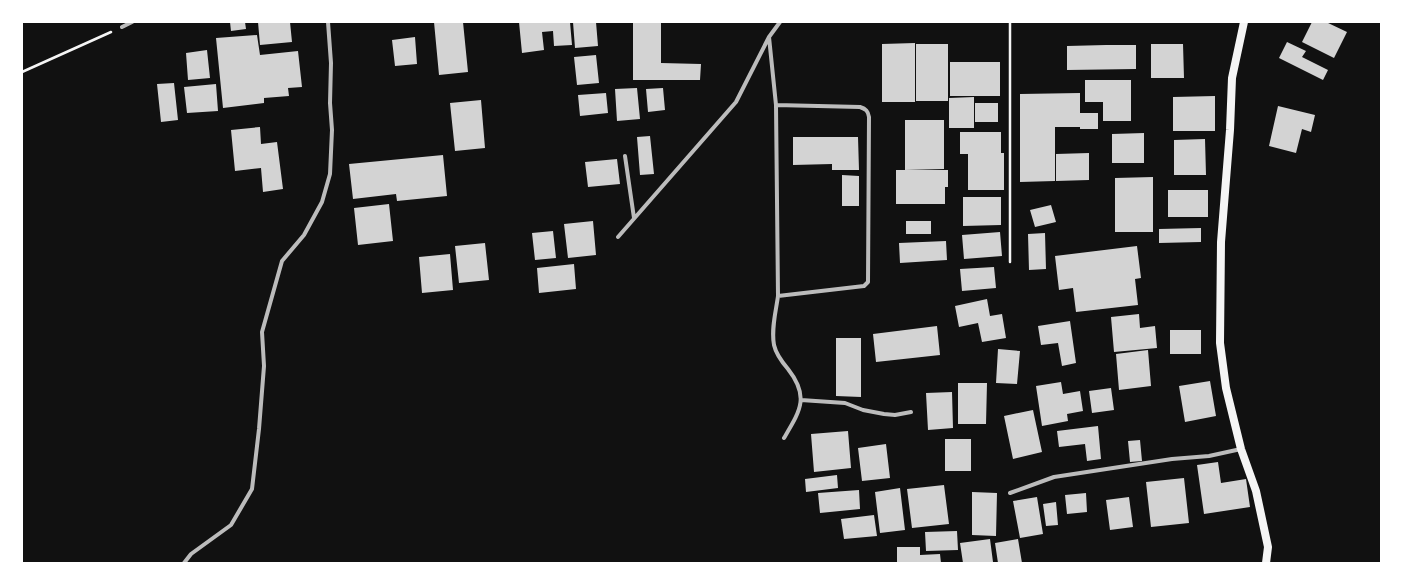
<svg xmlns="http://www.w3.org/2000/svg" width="1403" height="585" font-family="'Exo 2',sans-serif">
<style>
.building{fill:#d3d3d3}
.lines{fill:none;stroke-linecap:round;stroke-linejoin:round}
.path{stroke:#f5f5f5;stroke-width:2.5}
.minor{stroke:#bcbcbc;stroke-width:4}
.secondary{stroke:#f5f5f5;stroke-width:8}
</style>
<rect width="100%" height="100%" fill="#111"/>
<path class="building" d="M230 22H245L246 29 231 31Z
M258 22H290L292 42 260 45Z
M434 22H463L468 72 439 75Z
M519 22H570L572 45 554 46 553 31 542 32 544 50 522 53Z
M573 22H596L598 46 575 48Z
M633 22H661V63L701 64 700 80H633Z
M1312 22H1326L1347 32 1334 58 1302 42Z
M257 35 260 55 298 51 302 87 288 88 289 96 264 98V103L223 108 216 38Z
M415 37 417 64 395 66 392 40Z
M1287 42 1306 51 1302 57 1328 70 1323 80 1279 58Z
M915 43V102H882V44Z
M916 44H948V101H916Z
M1151 44H1183L1184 78H1151Z
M1106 45H1136V69L1067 70V46Z
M207 50 210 78 188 80 186 53Z
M596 55 599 83 577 85 574 57Z
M950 62H1000V96H950Z
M1085 80H1131V121H1103V102H1085Z
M174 83 178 120 161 122 157 84Z
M216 84 218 111 187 113 184 87Z
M637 88 640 119 617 121 615 89Z
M663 88 665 110 648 112 646 89Z
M606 93 608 113 580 116 578 95Z
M1080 93V113H1098V129H1080V127H1055V181L1020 182V94Z
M1215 96V131H1173V97Z
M974 97V128H949V98Z
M481 100 485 148 455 151 450 103Z
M975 103H998V122H975Z
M1278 106 1315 115 1311 132 1302 129 1296 153 1269 146Z
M905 120H944V169L905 170Z
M260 127 261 144 277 142 283 189 263 192 261 168 235 171 231 130Z
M960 132H1001V153H1004V190H968V154H960Z
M1144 133V163H1112V134Z
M650 136 654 174 640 175 637 137Z
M793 137H858L859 170H832V164L793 165Z
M1205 139 1206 175H1174V140Z
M1089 153V180L1056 181V154Z
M443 155 447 196 397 201 396 194 353 199 349 164Z
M617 159 620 184 588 187 585 162Z
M896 170H948V187H945V204H896Z
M842 175 859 176V206H842Z
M1153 177V232H1115V178Z
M1168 190H1208V217H1168Z
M963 197H1001V225L963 226Z
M389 204 393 241 358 245 354 208Z
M1051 205 1056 222 1035 227 1030 210Z
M593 221 596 255 568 258 564 224Z
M906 221H931V234H906Z
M1201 228V242L1159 243V229Z
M553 231 556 258 535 260 532 233Z
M1000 232 1002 256 964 259 962 235Z
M1045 233 1046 269 1029 270 1028 234Z
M946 241 947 260 900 263 899 243Z
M485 243 489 280 459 283 455 246Z
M1137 246 1141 278 1135 279 1138 305 1076 312 1073 288 1059 290 1055 256Z
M450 254 453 290 422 293 419 257Z
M574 264 576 289 539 293 537 268Z
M994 267 996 288 962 291 960 269Z
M987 299 990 316 1002 314 1006 338 982 342 978 323 959 327 955 306Z
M1139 314 1140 328 1155 326 1157 348 1114 352 1111 317Z
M1070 321 1076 363 1062 366 1058 343 1041 345 1038 326Z
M937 326 940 355 876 362 873 334Z
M1170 330H1201V354H1170Z
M836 338H861V397L836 396Z
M998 349 1020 351 1017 384 996 383Z
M1148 350 1151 386 1119 390 1116 354Z
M1210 381 1216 416 1185 422 1179 386Z
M1061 382 1063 394 1080 391 1083 411 1067 414 1068 421 1042 426 1036 386Z
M958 383H987L986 424H958Z
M1111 388 1114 410 1092 413 1089 391Z
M952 392 953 428 928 430 926 393Z
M1033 410 1042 452 1013 459 1004 416Z
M1098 426 1101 459 1087 461 1085 444 1059 447 1057 431Z
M848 431 851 468 814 472 811 434Z
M945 439H971V471H945Z
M1140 440 1142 461 1130 462 1128 441Z
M886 444 890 478 862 481 858 448Z
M1218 462 1221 483 1246 479 1250 507 1204 514 1197 465Z
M837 475 838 488 806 492 805 479Z
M1184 478 1189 523 1151 527 1146 482Z
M944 485 949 524 912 528 907 489Z
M900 488 905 530 880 533 875 492Z
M859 490 860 509 820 513 818 493Z
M972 492 997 493 996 536 972 535Z
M1086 493 1087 512 1067 514 1065 495Z
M1037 497 1043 534 1020 538 1013 501Z
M1129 497 1133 527 1110 530 1106 500Z
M1056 502 1058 525 1046 526 1043 504Z
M874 515 877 536 844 539 841 519Z
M957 531 958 550 926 551 925 532Z
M990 539 993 562 963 563 960 543Z
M1018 539 1022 563H998L995 543Z
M897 547H920V555L940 554 941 563H897Z"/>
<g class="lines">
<path class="path" d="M1010 22V262
M22 72 111 32"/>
<path class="minor" d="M122 27 132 22
M769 37 776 105 778 296C776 311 771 329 774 345 776 354 782 362 788 369 810 397 800 411 784 438
M776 105 860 107C866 109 868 111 869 117L868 282 864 286 778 296
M625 156 634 218
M618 237 736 102 769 37 780 22
M801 400 845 403 863 410 884 414 895 415 911 412
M1010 493 1054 477 1172 459 1209 456 1241 449
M184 563 191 554 231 525 252 489 259 429 264 366 262 332 282 261 304 235 322 202 330 174 332 130 330 103 331 63 328 22"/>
<path class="secondary" d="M1244 22 1232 78 1230 130 1221 242 1220 343 1226 388 1241 449 1256 491 1268 547 1266 563"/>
</g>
<rect width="1403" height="585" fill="none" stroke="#ffffff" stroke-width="46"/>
</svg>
